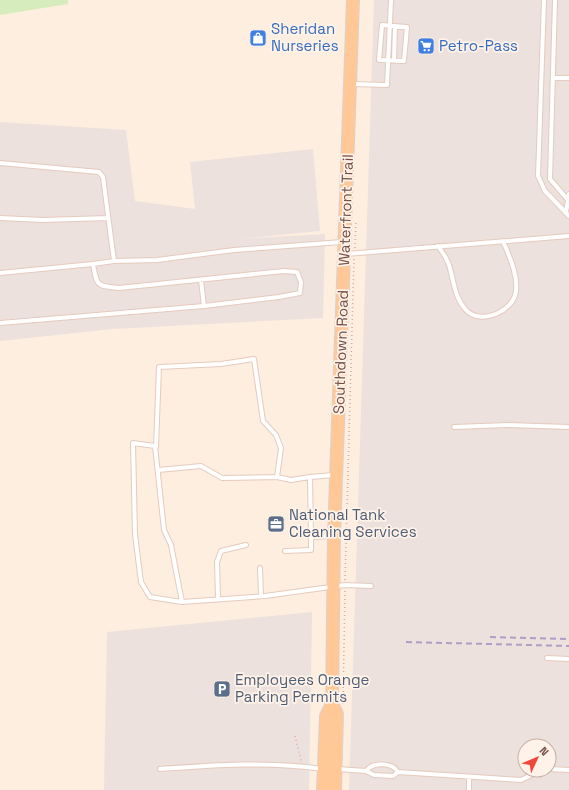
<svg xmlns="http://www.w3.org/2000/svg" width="569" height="790" font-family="'Space Grotesk',sans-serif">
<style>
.industrial{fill:#ece1dc;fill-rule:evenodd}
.green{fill:#d7ecbd}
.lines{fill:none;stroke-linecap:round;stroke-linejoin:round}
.lane-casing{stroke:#e5cabe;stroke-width:6}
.primary-casing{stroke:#dbd1cf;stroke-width:14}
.path{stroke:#daa898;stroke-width:1.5;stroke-dasharray:1 3;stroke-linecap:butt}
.lane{stroke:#fff;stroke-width:4}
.primary{stroke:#ffc896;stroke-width:12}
.rail{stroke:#ae9ec7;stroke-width:2;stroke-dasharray:6 4;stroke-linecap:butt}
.labels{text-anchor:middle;stroke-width:3.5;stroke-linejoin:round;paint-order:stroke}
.shop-label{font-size:15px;fill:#366cbe;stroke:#fff2e8;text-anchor:start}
.street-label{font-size:15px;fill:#764f45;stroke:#fff2e8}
.service-label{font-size:15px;fill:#4e5e75;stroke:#fff2e8;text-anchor:start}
</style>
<rect width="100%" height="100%" fill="#feeee0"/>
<path class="industrial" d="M374 0H569V790H349ZM525 746H549V770H525Z
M0 122 126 130 135 201 195 209 190 162 313 149 320 231 238 239 325 234 323 318 113 329 0 341Z
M312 612 309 790H104L107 632Z"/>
<path class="green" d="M0 0H68V4L0 15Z"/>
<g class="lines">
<g class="lane-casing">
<path id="lane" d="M544 0 538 176 545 191 569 216
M555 0 550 179 568 200 566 212
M382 25 407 27 404 61 379 60Z
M394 61 395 26
M553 78H569
M352 84 387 85 391 0
M0 163 99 172 103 177 114 261
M568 200 569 194
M0 218 43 220 108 218
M438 246C442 252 447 258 449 265 454 281 454 297 466 310 481 326 514 311 516 291 518 274 509 256 503 241
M346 254 569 236
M0 273 93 264 114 261 157 260 234 250 342 242
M201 280 204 306
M0 323 204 306 279 297 300 293 301 282 297 272 284 271 119 288C96 286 97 286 93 264
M454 427 508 425 569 427
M156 447 159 367 221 364 254 359 263 421 276 435 281 448 277 477 222 478 201 466 158 470
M277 477 291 480 310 477
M332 536 311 537 310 477 334 475
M285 551 311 550V537
M260 568 261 596
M218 598 217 562 221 551 246 545
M182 602 171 545 164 530 155 446 133 443 135 534 141 582 150 597 182 602 265 596 345 585 371 586
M547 658 569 659
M160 769C215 765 268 761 323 769
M338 769 366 771 374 775 393 776 398 772 521 780 542 770
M549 769 569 770
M366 771C373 762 392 762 398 772
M469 790V777"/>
</g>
<g class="primary-casing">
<path id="primary" d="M323 790 326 716 332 704
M335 790 337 714 332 704 334 536 353 0"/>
</g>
<path class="path" d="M355 248 356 220
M345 580 354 258
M343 704 345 590
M295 736 301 761"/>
<use href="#lane" class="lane"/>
<use href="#primary" class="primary"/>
<path class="rail" d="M490 637 569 639
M406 642 569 646"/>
</g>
<defs>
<g id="shop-square" transform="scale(0.9)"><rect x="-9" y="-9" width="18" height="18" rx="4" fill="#3f7fe0" stroke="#fff2e8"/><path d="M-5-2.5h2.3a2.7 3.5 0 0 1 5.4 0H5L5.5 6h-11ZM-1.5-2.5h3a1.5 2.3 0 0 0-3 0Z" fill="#fff"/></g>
<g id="supermarket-square" transform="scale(0.9)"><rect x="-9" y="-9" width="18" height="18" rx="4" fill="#3f7fe0" stroke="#fff2e8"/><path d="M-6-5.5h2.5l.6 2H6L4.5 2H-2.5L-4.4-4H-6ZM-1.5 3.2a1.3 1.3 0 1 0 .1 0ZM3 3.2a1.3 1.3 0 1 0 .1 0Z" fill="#fff"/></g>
<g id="office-square" transform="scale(0.9)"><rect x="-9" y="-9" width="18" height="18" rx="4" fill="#5c6f8a" stroke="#fff2e8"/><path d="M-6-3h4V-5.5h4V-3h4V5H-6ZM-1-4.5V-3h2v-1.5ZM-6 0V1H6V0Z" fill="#fff"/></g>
<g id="parking-square" transform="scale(0.9)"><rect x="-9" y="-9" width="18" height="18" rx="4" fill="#5c6f8a" stroke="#fff2e8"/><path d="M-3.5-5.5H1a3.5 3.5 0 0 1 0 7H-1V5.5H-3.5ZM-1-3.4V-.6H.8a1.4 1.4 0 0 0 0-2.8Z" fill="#fff"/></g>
</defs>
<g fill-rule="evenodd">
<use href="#shop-square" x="258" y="38"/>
<use href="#supermarket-square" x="426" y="46"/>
<use href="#office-square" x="276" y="524"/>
<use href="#parking-square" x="222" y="689"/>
</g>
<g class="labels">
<g class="shop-label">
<text x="271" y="34">Sheridan<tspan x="271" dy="17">Nurseries</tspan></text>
<text x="439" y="51">Petro-Pass</text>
</g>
<g class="street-label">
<text transform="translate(346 210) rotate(-88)" y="5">Waterfront Trail</text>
<text transform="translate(341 352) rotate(-88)" y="5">Southdown Road</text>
</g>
<g class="service-label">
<text x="289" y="520">National Tank<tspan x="289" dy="17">Cleaning Services</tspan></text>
<text x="235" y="685">Employees Orange<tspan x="235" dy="17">Parking Permits</tspan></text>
</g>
</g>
<g transform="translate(537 758) rotate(46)"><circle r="19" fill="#fff2e8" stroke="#c8b1a7"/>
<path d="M0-3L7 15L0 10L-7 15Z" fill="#f2483a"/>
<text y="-6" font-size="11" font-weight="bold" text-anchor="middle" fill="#764f45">N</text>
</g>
</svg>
